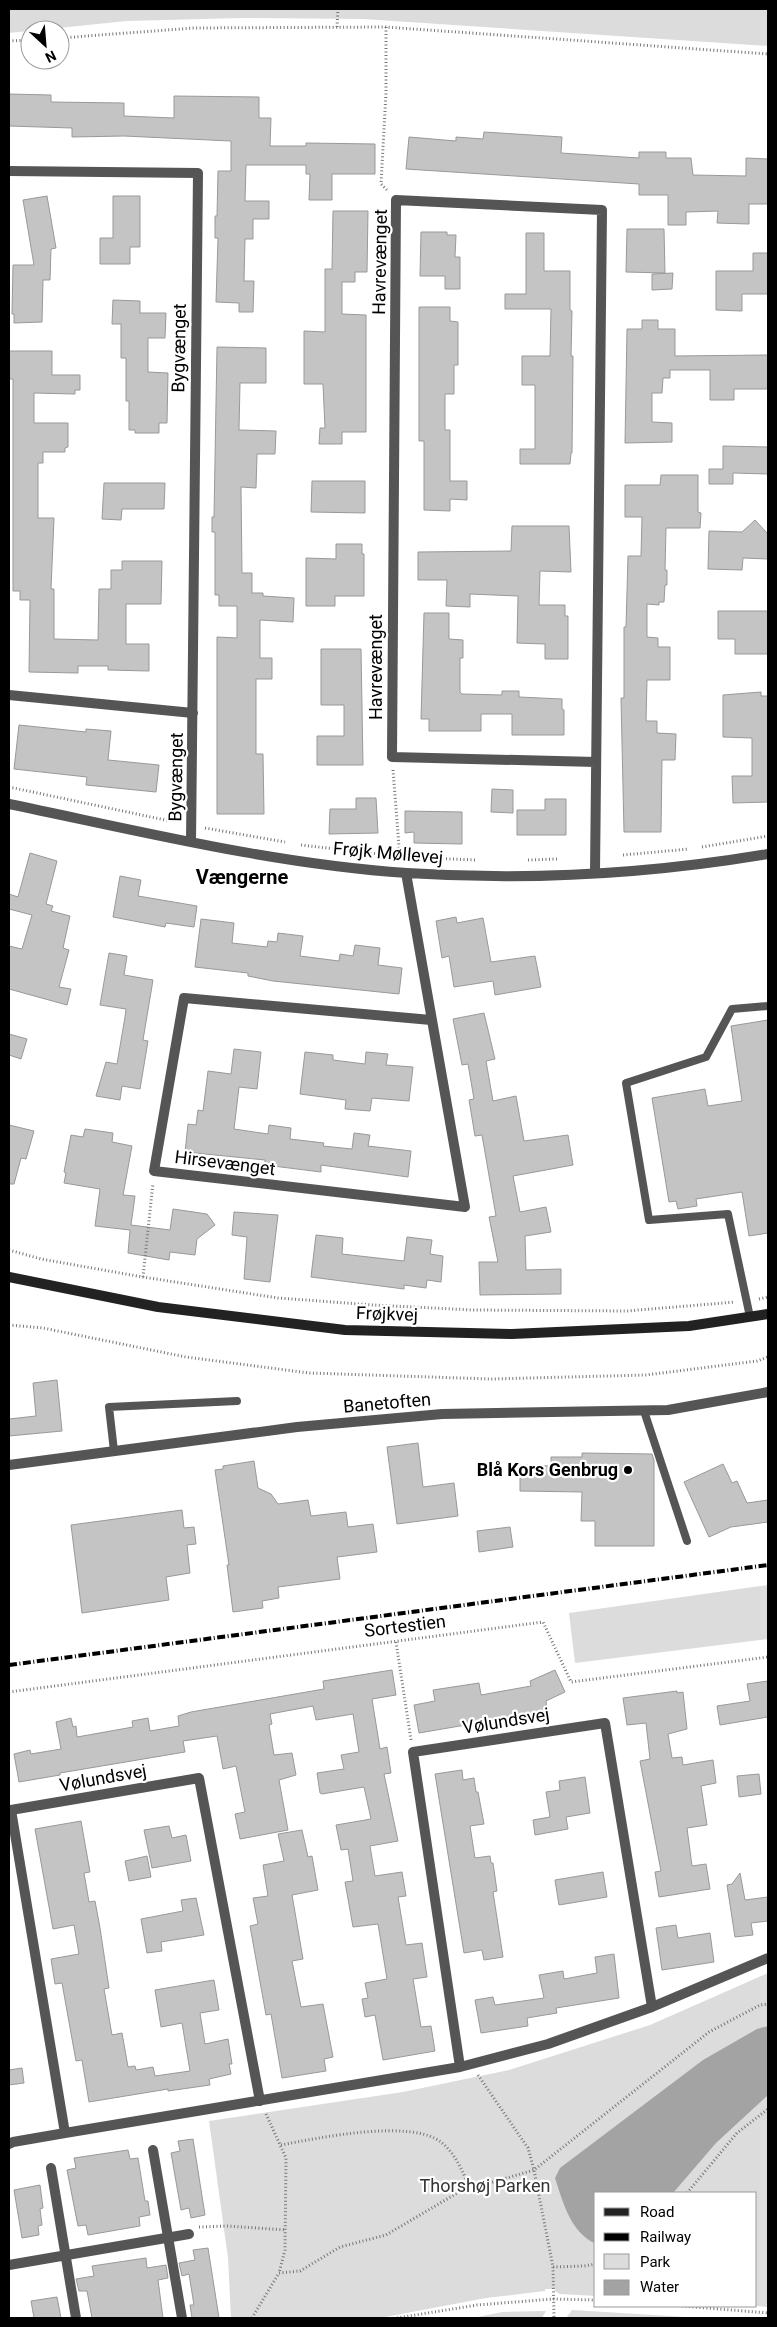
<svg xmlns="http://www.w3.org/2000/svg" width="777" height="2327" font-family="Roboto,sans-serif">
<style>
.green{fill:#dcdcdc}
.water{fill:#a3a3a3}
.building{fill:#c4c4c4;stroke:#999}
.lines{fill:none;stroke-linecap:round;stroke-linejoin:round}
.path{stroke:#777;stroke-width:3;stroke-dasharray:1 2.5;stroke-linecap:butt}
.lane{stroke:#555;stroke-width:8}
.street{stroke:#555;stroke-width:10}
.secondary{stroke:#222;stroke-width:10}
.rail{stroke:#000;stroke-width:4;stroke-dasharray:8 2.5 1 2.5;stroke-linecap:butt}
.poi-dot{fill:#000;stroke:#fff;stroke-width:2}
.labels{text-anchor:middle;stroke-width:4.5;stroke-linejoin:round;paint-order:stroke}
.street-label{font-size:18px;fill:#000;stroke:#fff}
.poi-label{font-size:18px;font-weight:bold;fill:#000;stroke:#fff;text-anchor:end}
.park-label{font-size:18px;fill:#333;stroke:#fff}
.quarter-label{font-size:20px;font-weight:bold;fill:#000;stroke:#fff}
</style>
<rect width="100%" height="100%" fill="#fff"/>
<path class="green" d="M9 9H768V46L363 19 241 18 127 21 9 33Z
M768 1585V1639L575 1663 569 1613Z
M768 1973V2307L756 2306V2193H596V2296L560 2294 555 2291V2289H545V2291L486 2298 380 2318H231L228 2258 209 2121 403 2092 509 2070 650 2025Z
M572 2310 703 2318H566Z
M546 2311 542 2318H473L502 2312Z"/>
<path class="water" d="M768 2026V2095L716 2143 673 2193H596V2244C570 2232 563 2202 555 2178L560 2168 703 2060 757 2029Z"/>
<path class="building" d="M9 94 51 95V102L124 103V116L174 118V96L259 97V118H271L270 146H306V143L375 144V174H332V200H309L310 174H306V165H246L245 201H269V219H253V239H245L244 281H254L253 312H239V303L216 302 218 238H215V216H217L218 171H231V141L124 136 72 137V128L9 126Z
M484 132 562 137 561 153 639 158V152H666V158H691L693 175 746 176V158L768 159V204H749V224L717 223 718 211 686 212V225H668V195H639V184L406 169 409 137 456 141V137L483 139Z
M47 196 56 248 51 249 50 280H43L42 322 14 323V314H12L13 265H34L23 200Z
M113 196H140V247H130V264H100V238H113Z
M333 211H368L367 272H355V282H342V314L366 315V432H342V444H319L320 428H325L323 384H304V331L325 332V269H332Z
M627 229H664L665 273 626 272Z
M421 232H447V235H456L455 257H460V289H445V276H420Z
M526 233H544V271H570V310L572 311 571 356H573L572 453H571L570 464H520V449H535V385H522V356H550L551 309H505V294H526Z
M753 253H768V294H742V311L716 310V271H753Z
M673 273 672 289 652 290V274Z
M113 300 140 301V313H166L165 338H148V372L168 373 167 423H159V433H135V430H129V401H126V358H121V324H112Z
M419 307H450V321L458 322V365H454V394H445V430H450V481H467V500L450 499V511L424 510V441H419Z
M642 320H658V329H675V356L768 355V389H734V400H710V370H670V378H663L662 393H652V422L672 423V442L625 443 627 329H642Z
M217 347 266 348V383H240L239 430 276 431 275 454H257L256 488 241 487 242 573H252V593H263V596L294 598 293 622 260 620V658H272V679H256V754H263L264 814H217V637L237 638V606H219V595H215V532H212V517H214Z
M9 351H52V375H80V390H75V394L34 393V423H68V447L65 448V452H43V463H38V518H54L51 589H54V639L98 640 99 589H111V570H122V561H162L161 604H126V644H149V671L108 670V666H78V673L29 672 30 600H20V591H13V379H9Z
M723 446 768 447V474L733 473V484H709V469H723Z
M661 475H698V512L701 513 700 528H666L665 570H667V585H665L664 602H659V605L647 604V637L658 638V647H670V680H647L646 721H657V733L676 734 675 760H662L661 832H624L621 698H624V627H626L628 556H641L642 517H625V485H660Z
M312 481H365V513L311 512Z
M104 483H165L164 509H122L121 520 102 519Z
M755 520 768 534V559L743 558 742 570 708 569 709 531 742 532Z
M512 526H569L571 572 540 571 539 605H565V616H568V659H545V644L517 643 518 596 470 594V607L446 606 447 580H418V552L511 551Z
M336 544H362V554H364V596H335V606H306V558L336 559Z
M718 611H768V654H735V639H718Z
M424 613H449V639L463 640V658H460V692L462 694 502 695V691H519V697L562 699V709L564 710V735H512V714H481V731H429V719H421Z
M321 649H361L363 765H317V736H344V705H321Z
M761 692V696H768V802L733 803 732 776H752V738L723 737V695Z
M19 725 86 732V729L111 731 108 760 159 765 156 792 86 785 87 777 14 769Z
M492 789 513 790V813L491 812Z
M356 798H376L378 833 329 834 330 809H356Z
M545 799H566V835H517V810H545Z
M405 811 462 812V844L414 843V832L405 833Z
M30 853 57 861 46 904 53 906 51 911 70 916 63 948 69 950 59 987 71 989 67 1005 9 989V946L22 949 32 915 9 909V894L18 897Z
M120 876 141 880 138 896 197 906 194 927 166 923 165 927 113 917Z
M456 917 457 923 483 918 491 962 535 956 541 987 495 995 493 981 454 987 449 956 442 958 436 921Z
M201 919 234 923 232 943 267 947 268 941 277 942 278 933 303 936 300 956 339 961 340 954 353 956 355 945 380 948 378 965 402 968 399 994 273 981 248 976V973L195 967Z
M109 953 127 956 124 975 153 980 143 1040 148 1041 140 1089 122 1086 120 1100 96 1096 106 1062 117 1064 125 1017 126 1009 100 1005Z
M484 1013 495 1059 486 1061 493 1101 516 1096 524 1141 568 1135 573 1165 513 1176 520 1212 546 1207 551 1232 525 1236 526 1270 561 1269V1294L480 1295 479 1262H498L489 1217 496 1216 482 1135 475 1136 469 1100 474 1099 468 1064 462 1065 453 1019Z
M768 1020V1233L749 1236 742 1192 696 1199 697 1206 678 1209 676 1201 669 1202 652 1098 705 1089 708 1106 742 1101 731 1026Z
M9 1034 27 1039 21 1059 9 1055Z
M234 1049 261 1052 257 1089 239 1087 234 1129 268 1134 269 1125 291 1128 290 1139 324 1143 323 1146 352 1149 354 1133 370 1135 368 1146 411 1151 408 1177 321 1165V1172L265 1165V1160L185 1152 188 1124 196 1125 198 1110 203 1111 208 1071 231 1074Z
M305 1052 333 1055V1060L365 1064 366 1052 388 1054 386 1065 413 1067 409 1101 372 1098 370 1111 345 1109 346 1100 300 1094Z
M9 1125 34 1131 26 1159 21 1158 14 1184H9Z
M85 1129 113 1133 112 1142 132 1146 123 1195 135 1196 131 1225 170 1230 173 1209 207 1214 215 1225 197 1239 195 1255 170 1252 169 1260 128 1253 130 1230 95 1226 100 1189 64 1183 66 1173 64 1172 71 1135 83 1137Z
M234 1212 278 1215 270 1282 244 1279 247 1237 232 1235Z
M316 1235 343 1238 342 1254 404 1261 407 1237 432 1240 430 1254 443 1256 441 1282 427 1280 426 1288 404 1285V1289L311 1277Z
M57 1380 62 1431 9 1436V1419L36 1416 33 1383Z
M418 1443 423 1487 454 1483 458 1516 397 1524 387 1447Z
M582 1453 652 1454 654 1460V1546H595V1521H581L582 1492 520 1491V1465L551 1466V1457H582Z
M254 1461 258 1488 271 1494 278 1504 308 1500 311 1516 346 1512 348 1527 373 1524 377 1552 337 1557 340 1579 278 1587 279 1598 262 1601 263 1608 233 1612 227 1565H229L215 1470 223 1469V1466Z
M723 1464 732 1483 737 1481 747 1503 768 1500V1522L731 1527 709 1537 684 1482Z
M182 1510 184 1528 194 1527 196 1544 187 1545 190 1573 166 1577 169 1600 82 1613 71 1525Z
M510 1527 513 1547 479 1552 477 1531Z
M392 1670 396 1695 372 1699 380 1749 387 1747 391 1773 384 1774 398 1841 370 1846 375 1876 402 1872 406 1896 398 1897 406 1945 422 1943 427 1977 413 1979 421 2027 431 2026 435 2051 383 2060 375 2015 365 2017 362 1999 368 1998 365 1983 387 1979 378 1924 353 1927 345 1882 353 1881 348 1849 341 1850 336 1825 371 1819 364 1787 322 1794 320 1793 317 1773 344 1769 341 1755 359 1752 353 1714 316 1720 313 1706 270 1714 272 1724 269 1725 274 1755 292 1753 296 1775 279 1780 288 1830 240 1839 235 1814 245 1812 236 1766 223 1769 217 1736 183 1741 185 1752 60 1773V1775L19 1782 14 1754 30 1750 31 1754 61 1749 56 1722 71 1718 73 1727 76 1726 77 1737 133 1727 132 1721 148 1718 150 1731 179 1726 178 1716 191 1712 324 1689 323 1681Z
M555 1670 565 1692 546 1701 547 1711 419 1733 414 1705 435 1701 433 1690 479 1683 481 1695 531 1686 530 1681Z
M768 1681V1717L720 1725 717 1706 750 1701 747 1684Z
M677 1691V1693L683 1692 687 1729 668 1734 672 1758 682 1757 683 1765 713 1760 716 1783 701 1786 707 1825 687 1828 692 1866 706 1864 710 1889 659 1897 655 1872 661 1871 640 1761 650 1759 646 1723 627 1725 623 1698Z
M462 1770 463 1780 474 1778 476 1792H478L484 1824 470 1826 475 1858 490 1856 491 1863H493L497 1891 493 1892 503 1957 484 1960 482 1950 464 1953 435 1774Z
M759 1774 761 1794 739 1797 737 1776Z
M585 1777 590 1813 566 1817 568 1829 535 1835 533 1820 550 1817 546 1792 560 1790 559 1781Z
M81 1821 90 1872 84 1873 89 1902 95 1901 100 1928 109 1988 104 1989 112 2035 122 2033 128 2067 135 2066 136 2070 153 2067 155 2076 190 2071 182 2023 161 2027 155 1990 214 1980 219 2010 200 2013 205 2044 228 2039 232 2064H229L231 2074 209 2079 210 2085 168 2091V2089L89 2102 82 2060 76 2061 62 1983 55 1984 51 1959 79 1954 74 1925 53 1929 35 1829Z
M169 1826 172 1838 186 1835 191 1861 152 1868 144 1830Z
M302 1830 308 1857 312 1856 318 1890 292 1895 303 1959 292 1961 301 2007 323 2004 333 2057 324 2059 326 2071 282 2078 271 2014 266 2015 250 1926 258 1924 253 1898 268 1896 263 1865 284 1861 278 1834Z
M147 1856 151 1877 129 1881 125 1861Z
M603 1872 607 1897 559 1905 555 1880Z
M740 1873 745 1900 768 1897V1921L751 1923 753 1935 735 1937 727 1885 732 1884Z
M196 1898 204 1935 161 1942 162 1951 147 1953 141 1919 183 1911 181 1900Z
M676 1925 678 1938 710 1933 714 1962 662 1970 656 1928Z
M614 1954 619 1998 556 2008 557 2013 527 2018 528 2026 481 2033 475 2000 493 1997 495 2005 544 1998 539 1975 563 1971 564 1979 597 1973 595 1957Z
M22 2068 24 2083 9 2085V2070Z
M193 2139 205 2215 191 2218 189 2208 181 2210 171 2153 180 2151 178 2141Z
M128 2150 130 2159 138 2158 145 2201H148L150 2215 139 2217 140 2226 88 2235 86 2225 78 2226 67 2170 76 2168 74 2158Z
M40 2185 43 2208 40 2209 42 2225 38 2226 39 2235 22 2238 14 2190Z
M208 2248 219 2318H192L190 2305H194L189 2274 182 2276 179 2263 195 2260 193 2250Z
M146 2258 147 2268 166 2265 168 2278 158 2280 163 2318H92L87 2291H79L76 2279 94 2276 92 2266Z
M57 2297 61 2318H34L31 2301Z"/>
<g class="lines">
<path class="path" d="M337 27 338 9
M386 27V93L381 184 388 191
M60 38 194 28 386 27 768 54
M9 41 30 40
M393 770 400 859
M9 787 170 821
M205 828 285 842
M301 845 379 854
M702 847 768 836
M623 855 689 849
M425 858 477 860
M528 860 557 859
M9 1250 41 1259 143 1277 278 1298 373 1305 473 1310 627 1311 735 1302
M143 1277 153 1183
M759 1299 768 1297
M9 1325 43 1328 186 1357 309 1373 491 1379 646 1375 757 1361 768 1357
M396 1642 411 1740
M9 1692 543 1622 571 1682 768 1657
M478 2075 528 2148 534 2170 553 2267 554 2318
M266 2114 286 2158 285 2250 279 2273
M281 2145C318 2138 413 2118 442 2143 456 2154 463 2173 470 2188
M687 2193 737 2133 768 2109
M199 2227 228 2226 286 2230
M553 2267 584 2266 596 2264
M682 2306 768 2313
M252 2318 279 2273 300 2271 340 2247 386 2235 459 2192 534 2170 709 2032 760 2005 768 2004
M397 2318 477 2305 553 2299 596 2300"/>
<path class="lane" d="M750 1317 728 1214 649 1220 626 1083 706 1057 732 1009 768 1006
M644 1411 687 1541
M114 1451 109 1407 237 1401"/>
<path class="street" d="M9 171 198 173 191 842
M9 695 193 713
M9 804C140 831 273 864 407 873 528 881 649 874 768 854
M406 873 465 1207 154 1171 184 998 431 1020
M595 873 602 210 396 200 392 757 596 762
M9 1465 297 1427 442 1414 668 1410 768 1392
M460 2067 413 1752 605 1723 652 2007
M65 2133 11 1810 199 1778 260 2101
M9 2144 13 2142 65 2133 460 2067 548 2044 652 2007 768 1958
M153 2150 182 2318
M51 2168 76 2318
M9 2265 189 2234"/>
<path class="secondary" d="M9 1277 158 1307 345 1330 512 1334 689 1326 768 1314"/>
<path class="rail" d="M9 1665 768 1565"/>
</g>
<circle class="poi-dot" cx="628" cy="1470" r="5"/>
<g class="labels">
<g class="street-label">
<text transform="translate(380 262) rotate(-89)" y="6">Havrevænget</text>
<text transform="translate(179 348) rotate(-89)" y="6">Bygvænget</text>
<text transform="translate(376 667) rotate(-90)" y="6">Havrevænget</text>
<text transform="translate(176 777) rotate(-89)" y="6">Bygvænget</text>
<text transform="translate(388 853) rotate(5)" y="6">Frøjk Møllevej</text>
<text transform="translate(225 1163) rotate(7)" y="6">Hirsevænget</text>
<text transform="translate(387 1314) rotate(2)" y="6">Frøjkvej</text>
<text transform="translate(387 1403) rotate(-5)" y="6">Banetoften</text>
<text transform="translate(405 1626) rotate(-7)" y="6">Sortestien</text>
<text transform="translate(506 1721) rotate(-9)" y="6">Vølundsvej</text>
<text transform="translate(103 1778) rotate(-10)" y="6">Vølundsvej</text>
</g>
<g class="poi-label">
<text x="618" y="1476">Blå Kors Genbrug</text>
</g>
<g class="park-label">
<text x="485" y="2192">Thorshøj Parken</text>
</g>
<g class="quarter-label">
<text x="242" y="884">Vængerne</text>
</g>
</g>
<rect width="777" height="2327" fill="none" stroke="#000000" stroke-width="20"/>
<rect x="594" y="2192" width="162" height="115" fill="#ffffff" stroke="#999999"/>
<rect x="604" y="2208" width="25" height="8" fill="#222222" stroke="#999999"/>
<text x="640" y="2217" font-size="15" fill="#000000">Road</text>
<rect x="604" y="2233" width="25" height="8" fill="#000000" stroke="#999999"/>
<text x="640" y="2242" font-size="15" fill="#000000">Railway</text>
<rect x="604" y="2254" width="25" height="15" fill="#dcdcdc" stroke="#999999"/>
<text x="640" y="2267" font-size="15" fill="#000000">Park</text>
<rect x="604" y="2280" width="25" height="15" fill="#a3a3a3" stroke="#999999"/>
<text x="640" y="2292" font-size="15" fill="#000000">Water</text>
<g transform="translate(45 45) rotate(154)"><circle r="24" fill="#ffffff" stroke="#999999"/>
<path d="M0-4L9 19L0 12L-9 19Z" fill="#000000"/>
<text y="-8" font-size="14" font-weight="bold" text-anchor="middle" fill="#000000">N</text>
</g>
</svg>
